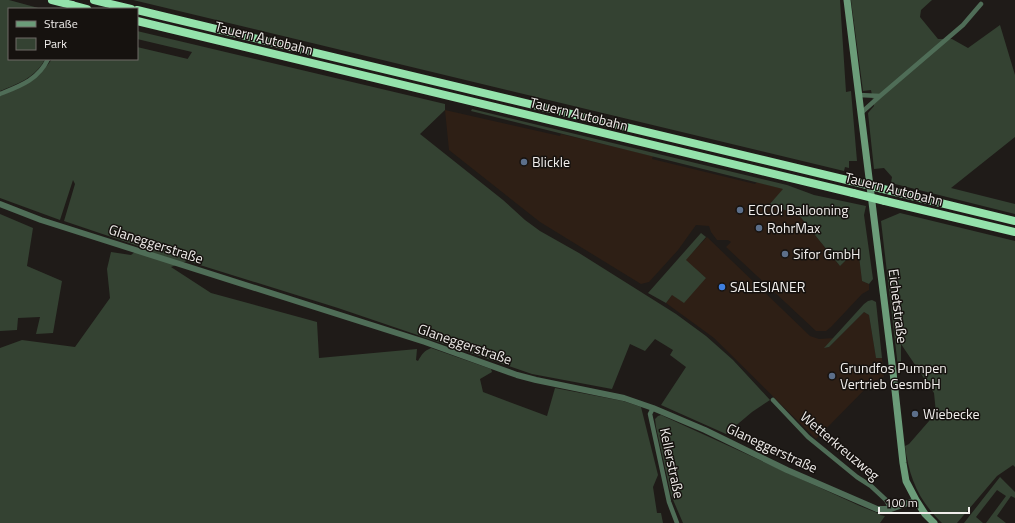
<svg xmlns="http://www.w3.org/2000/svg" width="1015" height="523" font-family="'Titillium Web',sans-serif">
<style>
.commercial{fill:#2e1f15}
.green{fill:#344232}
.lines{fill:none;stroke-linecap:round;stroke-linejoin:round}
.minor{stroke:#4f6d57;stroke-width:4.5}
.tertiary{stroke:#4f6d57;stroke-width:6}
.secondary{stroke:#6b9c79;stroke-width:7}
.motorway{stroke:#94e2ab;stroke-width:8}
.motorway-bridge{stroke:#94e2ab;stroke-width:8}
.service-dot{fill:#5c6f8a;stroke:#16120f;stroke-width:1.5}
.shop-dot{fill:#3f7fe0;stroke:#16120f;stroke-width:1.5}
.labels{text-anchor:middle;stroke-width:3;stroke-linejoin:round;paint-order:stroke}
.street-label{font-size:14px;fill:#f1eeec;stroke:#16120f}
.poi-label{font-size:14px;fill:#f1eeec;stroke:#16120f;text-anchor:start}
</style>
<rect width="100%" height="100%" fill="#1f1b18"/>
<path class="commercial" d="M445 110 560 136 561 134 653 156 652 159 755 184 757 182 784 189 769 205 798 214 840 266 858 247 862 281 869 284V290L862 294 831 327 826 331H816L726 247 731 242 728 240H717L711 232 709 226 696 225 678 250 649 282 641 284 540 222 449 150Z
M707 237 810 336 819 339 834 338 825 348 829 347 864 312 869 315 876 357 882 358 884 377 872 382 816 439 714 338 666 303 672 295 706 278 685 260Z"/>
<path class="green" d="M0 0H9L42 9H9V59H45C36 77 18 84 0 91Z
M133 0H840L846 92 851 91 857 161H849V168L845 167 844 171Z
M851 0H932L921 10 920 17 938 39H952L968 48 1000 25 1015 75V137L951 188 1015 204V214L891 183 892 177 884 168 874 169 868 113 874 106 871 90 863 91Z
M137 31 445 104V110L420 134 503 200 525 220 540 231 579 253 676 314 706 336 733 360 770 400 752 412 726 434 661 405 686 367 670 355 673 350 655 339 645 351 630 344 612 389 532 374 338 308 187 261 171 267 211 293 317 322 319 358 417 349 416 360 418 361C422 354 424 351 431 348L491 369 492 372 480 379 483 392 547 416 555 388 623 401 641 407 658 475 653 487 657 513H661L663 523H0V348L22 340 75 347 110 298 107 269 111 252 131 255 141 247 64 221 75 184 73 180 60 220 0 198V96C25 85 36 82 52 59H137V47L188 59 187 60 192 52 137 39Z
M472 109 787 185 814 195 866 206 864 215 873 279 869 284 862 281 858 248 840 266 798 214 769 205 783 189 471 111Z
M900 213 1015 241V467L1013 465 997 476 957 523H942C919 501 909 478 905 446L909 444 936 413 934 393 901 344V367H898L881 221Z
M0 214 33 228 27 266 62 281 53 333 36 334 40 317 18 318 17 330 0 331Z
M701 233 706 237 686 260 706 278 684 303 672 295 666 303 648 293Z
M872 300 876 302 882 358H876L869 315 864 312 829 347 824 348 864 304 868 301Z
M661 415 860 506 880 514V515L885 516 880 523H683L671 495 656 427 655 419 658 416Z
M1000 477 1015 492V498L1011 496 997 516 1006 523H986L1006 496 997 490 976 517 983 523H964Z"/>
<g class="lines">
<path class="minor" d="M0 94C20 86 38 80 48 59
M859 95 880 96 963 25 981 4
M861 113 880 96
M773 400 808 437 857 477 871 486 886 500 891 509
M653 408 650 414 669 502 677 523"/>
<path class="tertiary" d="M0 204 41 220 425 342 517 375 536 380 624 398 653 408 705 430 787 470 877 509H891L916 500"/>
<path class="secondary" d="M847 0 893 372 903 463 906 481 916 500 925 514 934 523"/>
<path class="motorway" d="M94 0 131 9
M72 5 87 9
M137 10 851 181
M137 21 853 193
M883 189 1015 221
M885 201 1015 232"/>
<path class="motorway-bridge" d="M52 0 72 5
M851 181 883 189
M853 193 885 201"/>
</g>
<g class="service-dot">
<circle cx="524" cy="162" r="4"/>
<circle cx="740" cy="210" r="4"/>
<circle cx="759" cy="228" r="4"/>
<circle cx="785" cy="254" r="4"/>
<circle cx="832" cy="376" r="4"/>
<circle cx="915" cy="414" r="4"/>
</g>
<circle class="shop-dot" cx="722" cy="287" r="4"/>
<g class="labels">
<g class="street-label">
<text transform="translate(264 38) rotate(14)" y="5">Tauern Autobahn</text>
<text transform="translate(579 114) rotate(14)" y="5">Tauern Autobahn</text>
<text transform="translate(894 189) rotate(14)" y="5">Tauern Autobahn</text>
<text transform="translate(156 244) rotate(18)" y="5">Glaneggerstraße</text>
<text transform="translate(898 306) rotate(83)" y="5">Eichetstraße</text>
<text transform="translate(465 344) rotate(19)" y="5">Glaneggerstraße</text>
<text transform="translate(840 446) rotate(40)" y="5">Wetterkreuzweg</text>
<text transform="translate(772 448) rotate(25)" y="5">Glaneggerstraße</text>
<text transform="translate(672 463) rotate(78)" y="5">Kellerstraße</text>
</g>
<g class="poi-label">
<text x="532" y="167">Blickle</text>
<text x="748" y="215">ECCO! Ballooning</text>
<text x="767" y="233">RohrMax</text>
<text x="793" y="259">Sifor GmbH</text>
<text x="730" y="292">SALESIANER</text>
<text x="840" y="373">Grundfos Pumpen<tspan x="840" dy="16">Vertrieb GesmbH</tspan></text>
<text x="923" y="419">Wiebecke</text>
</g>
</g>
<rect x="8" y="8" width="130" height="52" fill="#16120f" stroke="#6e6a67"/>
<rect x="16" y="21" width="20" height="6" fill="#6b9c79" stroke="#6e6a67"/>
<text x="44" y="28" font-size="12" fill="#f1eeec">Straße</text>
<rect x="16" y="38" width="20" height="12" fill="#344232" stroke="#6e6a67"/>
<text x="44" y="48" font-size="12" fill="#f1eeec">Park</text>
<path d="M879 507v6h90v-6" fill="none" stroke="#f1eeec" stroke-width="2"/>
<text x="885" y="507" font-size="12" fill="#f1eeec" stroke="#16120f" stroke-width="3" paint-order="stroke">100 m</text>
</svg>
